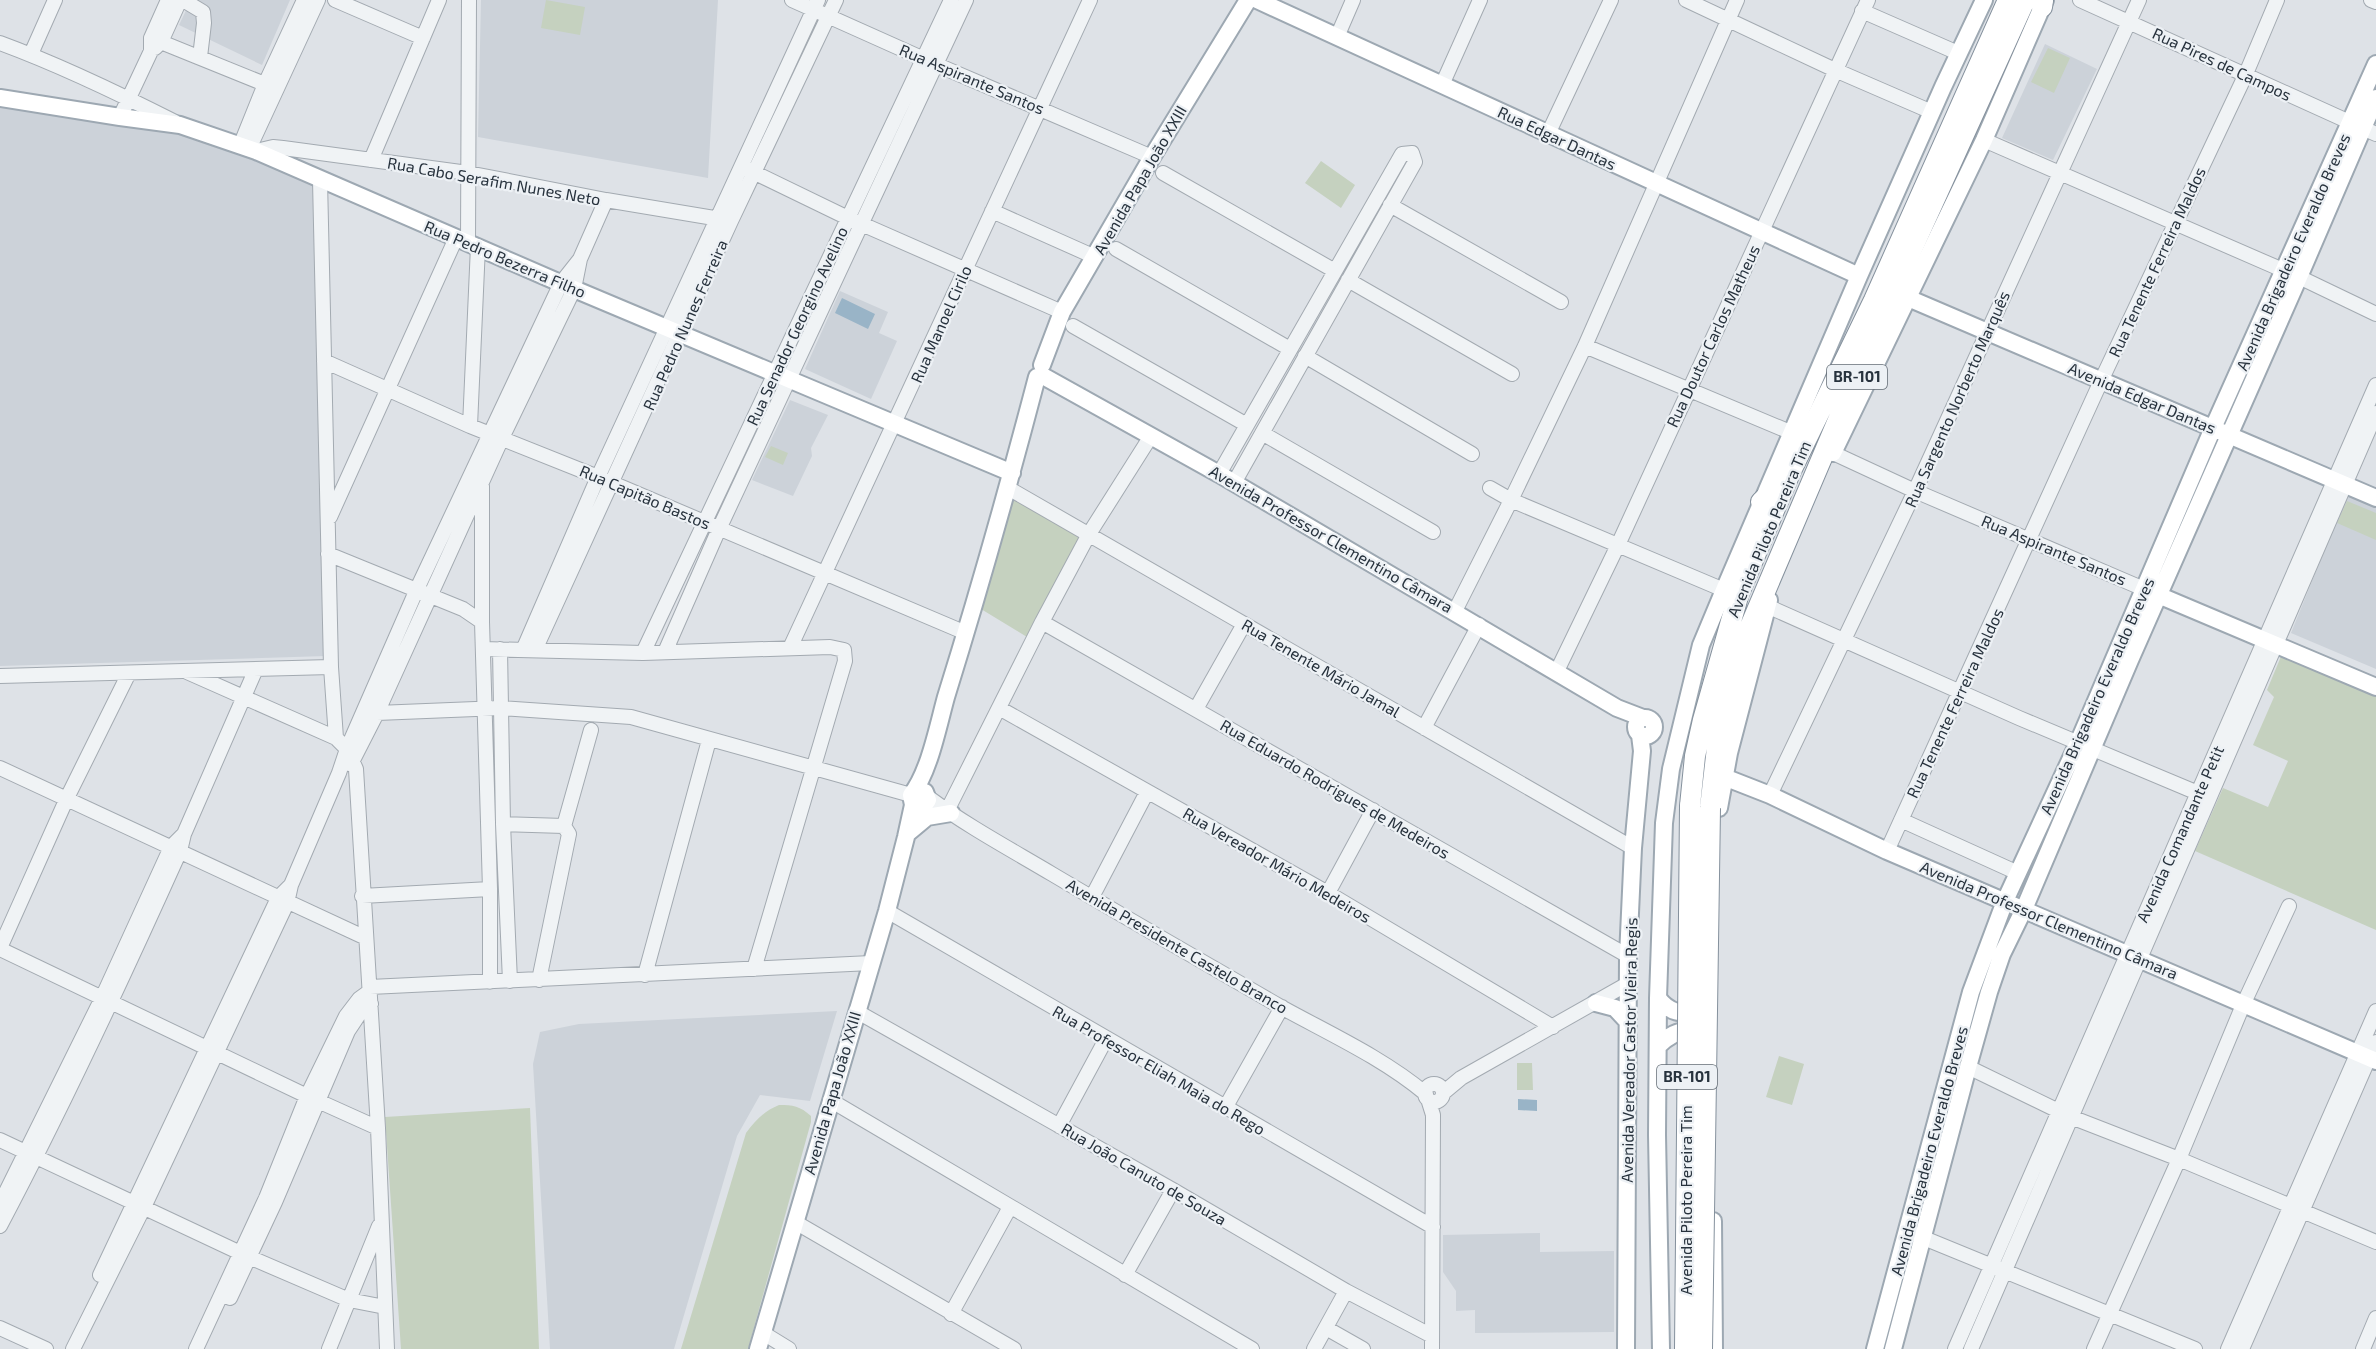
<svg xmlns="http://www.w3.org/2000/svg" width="2376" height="1349" font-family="'Exo 2',sans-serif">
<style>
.built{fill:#ccd2d9}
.green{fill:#c5d1bf}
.water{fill:#99b4c7}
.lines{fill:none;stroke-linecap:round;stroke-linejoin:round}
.minor-casing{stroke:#a3aab1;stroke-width:16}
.major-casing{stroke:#9da8b2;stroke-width:20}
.highway-casing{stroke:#85919d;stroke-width:22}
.minor{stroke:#f0f3f5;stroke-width:14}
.major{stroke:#fff;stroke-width:16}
.highway{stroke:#fff;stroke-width:20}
.highway-bridge-casing{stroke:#85919d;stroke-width:22;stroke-linecap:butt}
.highway-bridge{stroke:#fff;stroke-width:20}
.labels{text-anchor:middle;stroke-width:4.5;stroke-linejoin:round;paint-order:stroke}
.shield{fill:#edf1f5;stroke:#626b74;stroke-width:1.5}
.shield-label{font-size:15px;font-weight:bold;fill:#27323d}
.street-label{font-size:16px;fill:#27323d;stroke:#edf1f5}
</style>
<rect width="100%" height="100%" fill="#dee2e7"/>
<path class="built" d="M191 0H290L262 65 179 25Z
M481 0H718L708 178 478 137Z
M2045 44 2097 69 2053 160 2002 138Z
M0 99 145 124 244 153 249 158 257 157 313 184 326 656 0 666Z
M840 291 888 312 879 333 897 341 871 399 805 369Z
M790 400 828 415 811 448 812 456 793 496 752 480Z
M2347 495 2376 508V669L2291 633Z
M837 1011 810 1101 760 1095 737 1136 674 1349H550L533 1064 540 1032 579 1024Z
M1540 1233V1252L1614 1251V1332L1475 1333V1310L1456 1311V1291L1443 1272V1235Z"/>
<path class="green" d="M546 0 585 7 580 35 541 28Z
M2048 48 2070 58 2054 93 2031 82Z
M1321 161 1355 185 1341 208 1305 183Z
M771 446 788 453 783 465 765 457Z
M1013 499 1082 538 1027 637 981 609Z
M2347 501 2376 513V540L2337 523Z
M2282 654 2376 695V930L2195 851 2223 788 2268 807 2288 761 2253 745 2274 697 2267 690Z
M1779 1056 1804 1064 1792 1105 1766 1097Z
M1517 1063H1532L1533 1090H1517Z
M779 1105C793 1105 800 1106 811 1116V1122L748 1349H681L746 1133C755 1121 764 1111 779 1105Z
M530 1108 539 1349H401L385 1117Z"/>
<path class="water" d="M842 298 875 314 868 329 835 313Z
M1518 1099 1537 1100V1111L1518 1110Z"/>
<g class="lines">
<g class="minor-casing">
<path id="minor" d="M183 0 203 12 204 23 200 57
M335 0 423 38
M792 0 935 64 1152 157
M1686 0 1835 70 1932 112
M2080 0 2376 134
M2371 0 2376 2
M1862 11 1958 53
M1337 37 1353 0
M151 38 272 87
M0 43C60 65 118 93 175 122
M155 48 161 42 180 0
M31 54 55 0
M1442 85 1480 0
M120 117 151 51V38L168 0
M1548 134 1611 0
M1984 140 2285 271
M240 146 265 84 304 0
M249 149 318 0
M256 151 273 147 283 148 468 173 606 200 726 220
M371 160 439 0
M747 169 848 218 1062 312
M1163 173 1335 271
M320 180 331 667 336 738
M1390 205 1561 302
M992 211 1095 257
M468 242 469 0
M1116 249 1290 349
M2299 277 2376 314
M1348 280 1512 374
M1073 326 1247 425
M1585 346 1790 432
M1305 356 1472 454
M324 361 470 426 598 477 966 633
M470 426 478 246
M1262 433 1433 532
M1833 453 1915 491 2144 589
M1219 474 1402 154 1412 153 1415 162 1234 483
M482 486V622L490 889V982
M1008 488 1633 848
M1490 488 1511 500 1724 590
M330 517 456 238
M328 554 463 609 482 622
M1767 606 2019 718 2205 796
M1455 611 1511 500 1585 346 1737 0
M1042 622 1628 956
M790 648 1090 0
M483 649 643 653 830 647 844 650 845 661 754 969
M500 649 503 824 510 981
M523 650 598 477 818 0
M535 650 731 221 836 0
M665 652 719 529 966 0
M643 653 951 0
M1557 671 1618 545 1868 0
M187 672 336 738 347 749 356 769 378 1128 387 1349
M0 676 331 667
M999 708 1328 893 1553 1027
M1196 709 1244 624
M372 711 377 713 500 708 631 717 911 795
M1424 728 1479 625
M349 764 353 760 377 713 502 438 574 289 580 259 606 200
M0 768 366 938
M1770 795 1915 491 2139 0
M928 797C967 826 1010 849 1052 874 1128 919 1205 963 1281 1007 1330 1034 1383 1058 1426 1094
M947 811 1042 622 1089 534 1151 436
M1901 820 2018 873
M503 824 564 826 569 834 539 980
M564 826 591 730
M1887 851 2101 381 2245 76 2277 0
M1328 893 1373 810
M362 896 490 889
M1092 897 1147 792
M887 911 1433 1227
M0 948 67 798 129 673
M0 949 307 1096 378 1128
M645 975 709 740
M370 987 871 963
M856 1011 1173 1190 1346 1291 1432 1336
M1968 1067 2071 1117 2179 1159 2376 1242
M1425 1093a9 9 0 1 1 18 0a9 9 0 1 1-18 0Z
M1443 1093 1461 1078 1629 983
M1428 1099 1433 1115 1432 1349
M830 1100 1252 1349
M1225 1108 1282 1007
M1059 1126 1106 1039
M0 1140 249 1257 349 1300 385 1307
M0 1204 102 998 171 847 184 834
M795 1222 1014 1349
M0 1226C65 1103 123 978 180 851L184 834 256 669
M1914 1234 2195 1349
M100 1275 278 898 291 885
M1125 1275 1173 1190
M230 1298 275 1202 348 1031 362 1010 371 1004
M951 1314 1010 1207
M0 1328 46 1349
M1326 1328 1363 1349
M763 1333 789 1349
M73 1349 144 1207 287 903 291 885 339 773 347 749 417 589 561 283 580 259
M196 1349 266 1198 307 1096 346 1016 359 999 370 991
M329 1349 379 1226
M1314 1349 1346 1291
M1955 1349 2376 385
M1971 1349 2376 413
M2094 1349 2179 1159 2243 1005 2289 906
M2228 1349 2376 1011
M2242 1349 2376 1042
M2363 1349 2376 1318"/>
</g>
<g class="major-casing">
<path id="major" d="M1257 0 1859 276
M0 98 120 117 180 125 256 151 574 289 1012 473
M1908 298 2376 498
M1042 365 1062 312 1152 157 1248 0
M1043 376 1219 474 1617 708 1643 718
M1833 453 1984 140 2045 0
M2151 592 2376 687
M1636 727a9 9 0 1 1 18 0a9 9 0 1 1-18 0Z
M1724 777 1770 795 1887 851 2376 1061
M913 805 923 807 928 800 925 792 916 790
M1719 808 1729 753 1769 600
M909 832 927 817 951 813
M1658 998C1669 1013 1682 1015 1699 1011
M1596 1003 1615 1008 1628 1022
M1658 1046C1669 1035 1683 1027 1699 1033
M1713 1221 1714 1349
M758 1349 887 911 906 837 913 805 911 795C929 773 938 726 946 697 979 591 1009 484 1037 377
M1626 1349 1628 956 1633 848 1642 751 1640 735
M1661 1349 1657 1135 1658 998 1664 823 1671 769 1701 645 1724 590 1859 276 1943 87 1984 0
M1875 1349 1971 992 2005 901 2078 743 2213 428 2376 64
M1893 1349 1968 1067 1989 992 2002 954 2024 909 2130 660 2299 277 2376 98"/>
</g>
<g class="highway-casing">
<path id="highway" d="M2042 7 2043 0
M1761 502 1784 480
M1690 806 1695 756 1703 720 1739 593 1790 473 1874 300 2008 0
M1710 808 1717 748 1738 655 1893 291 2025 0"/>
</g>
<use href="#minor" class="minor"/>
<use href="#major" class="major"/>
<use href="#highway" class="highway"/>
<g class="highway-bridge-casing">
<path id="highway-bridge" d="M1685 1349 1690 806
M1702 1349 1710 808"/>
</g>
<use href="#highway-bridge" class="highway-bridge"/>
</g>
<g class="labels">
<g class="shield">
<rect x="1827" y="365" width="60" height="24" rx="4.5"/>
<rect x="1657" y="1065" width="60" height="24" rx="4.5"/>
</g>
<g class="shield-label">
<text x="1857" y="382">BR-101</text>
<text x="1687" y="1082">BR-101</text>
</g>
<g class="street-label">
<text transform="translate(2222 64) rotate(25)" y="6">Rua Pires de Campos</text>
<text transform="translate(972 79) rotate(23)" y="6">Rua Aspirante Santos</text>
<text transform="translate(1557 138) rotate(25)" y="6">Rua Edgar Dantas</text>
<text transform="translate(1140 180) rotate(-60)" y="6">Avenida Papa João XXIII</text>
<text transform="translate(494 181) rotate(10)" y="6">Rua Cabo Serafim Nunes Neto</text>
<text transform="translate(2293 252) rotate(-66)" y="6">Avenida Brigadeiro Everaldo Breves</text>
<text transform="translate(505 259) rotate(23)" y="6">Rua Pedro Bezerra Filho</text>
<text transform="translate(2157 262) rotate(-65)" y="6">Rua Tenente Ferreira Maldos</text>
<text transform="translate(941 324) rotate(-66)" y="6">Rua Manoel Cirilo</text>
<text transform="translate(685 325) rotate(-66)" y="6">Rua Pedro Nunes Ferreira</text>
<text transform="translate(797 326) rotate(-65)" y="6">Rua Senador Georgino Avelino</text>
<text transform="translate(1713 336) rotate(-65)" y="6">Rua Doutor Carlos Matheus</text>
<text transform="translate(2142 398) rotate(23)" y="6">Avenida Edgar Dantas</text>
<text transform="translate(1957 399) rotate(-66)" y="6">Rua Sargento Norberto Marquês</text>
<text transform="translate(645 497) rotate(23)" y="6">Rua Capitão Bastos</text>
<text transform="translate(1769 529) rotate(-67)" y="6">Avenida Piloto Pereira Tim</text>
<text transform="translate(1331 539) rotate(30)" y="6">Avenida Professor Clementino Câmara</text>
<text transform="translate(2054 550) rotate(23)" y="6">Rua Aspirante Santos</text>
<text transform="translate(1321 668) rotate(30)" y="6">Rua Tenente Mário Jamal</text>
<text transform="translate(2097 696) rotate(-66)" y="6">Avenida Brigadeiro Everaldo Breves</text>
<text transform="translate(1955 703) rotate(-65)" y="6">Rua Tenente Ferreira Maldos</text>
<text transform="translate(1335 789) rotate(30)" y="6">Rua Eduardo Rodrigues de Medeiros</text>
<text transform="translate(2180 834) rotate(-66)" y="6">Avenida Comandante Petit</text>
<text transform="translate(1277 865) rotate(30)" y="6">Rua Vereador Mário Medeiros</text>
<text transform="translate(2049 920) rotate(23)" y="6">Avenida Professor Clementino Câmara</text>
<text transform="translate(1177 946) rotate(30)" y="6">Avenida Presidente Castelo Branco</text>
<text transform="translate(1629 1050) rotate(-89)" y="6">Avenida Vereador Castor Vieira Regis</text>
<text transform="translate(1159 1070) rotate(30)" y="6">Rua Professor Eliah Maia do Rego</text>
<text transform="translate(832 1093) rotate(-74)" y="6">Avenida Papa João XXIII</text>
<text transform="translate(1929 1151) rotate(-75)" y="6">Avenida Brigadeiro Everaldo Breves</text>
<text transform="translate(1144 1174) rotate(30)" y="6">Rua João Canuto de Souza</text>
<text transform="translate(1686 1200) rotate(-90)" y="6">Avenida Piloto Pereira Tim</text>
</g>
</g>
</svg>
